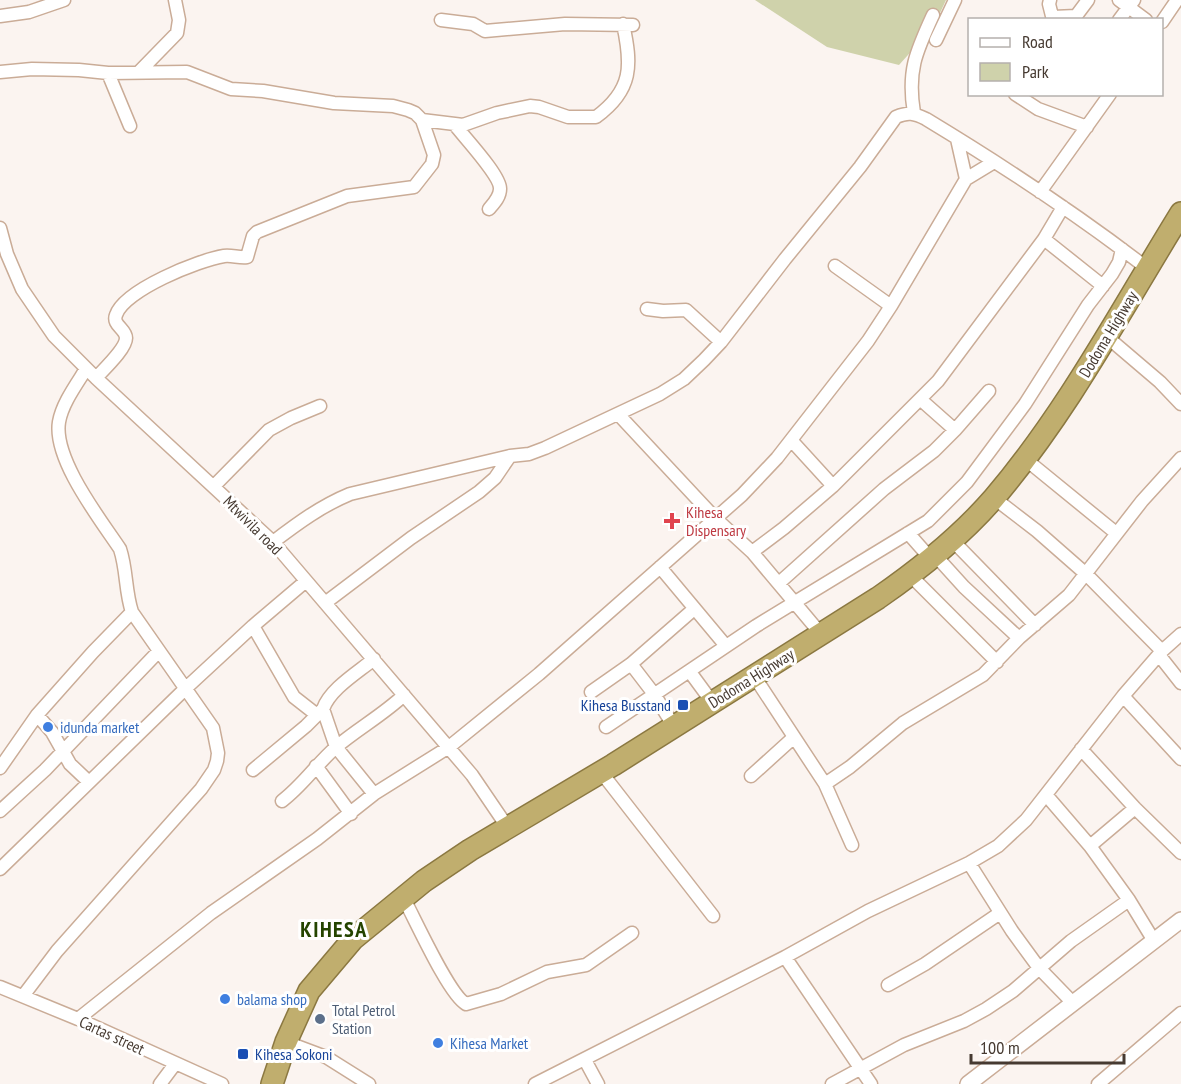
<svg xmlns="http://www.w3.org/2000/svg" width="1181" height="1084" font-family="'PT Sans Narrow',sans-serif">
<style>
.green{fill:#cfd2ab}
.lines{fill:none;stroke-linecap:round;stroke-linejoin:round}
.minor-casing{stroke:#caac97;stroke-width:15}
.tertiary-casing{stroke:#caac97;stroke-width:18}
.trunk-casing{stroke:#8b7841;stroke-width:24}
.minor{stroke:#fff;stroke-width:12}
.tertiary{stroke:#fff;stroke-width:15}
.trunk{stroke:#c0ae6e;stroke-width:21}
.health-dot{fill:#e0444e;stroke:#fff;stroke-width:2}
.transit-dot{fill:#1a4fb4;stroke:#fff;stroke-width:2}
.shop-dot{fill:#3f7fe0;stroke:#fff;stroke-width:2}
.service-dot{fill:#5c6f8a;stroke:#fff;stroke-width:2}
.labels{text-anchor:middle;stroke-width:6;stroke-linejoin:round;paint-order:stroke}
.street-label{font-size:16px;fill:#463a31;stroke:#fff}
.health-label{font-size:16px;fill:#be3a42;stroke:#fff;text-anchor:start}
.transit-label{font-size:16px;fill:#164399;stroke:#fff;text-anchor:end}
.shop-label{font-size:16px;fill:#366cbe;stroke:#fff;text-anchor:start}
.service-label{font-size:16px;fill:#4e5e75;stroke:#fff;text-anchor:start}
.district-label{font-size:22px;font-weight:bold;letter-spacing:1.5px;fill:#244400;stroke:#fff}
</style>
<rect width="100%" height="100%" fill="#fbf4f0"/>
<path class="green" d="M755 0H946L934 26 899 65 827 47Z"/>
<g class="lines">
<g class="minor-casing">
<path id="minor" d="M1050 0 1049 4 1053 20
M1119 0 1146 20
M0 16 29 12 64 0
M1053 17 1076 16 1088 0
M441 20 473 24 485 31 565 24 633 25
M1119 20 1134 0
M1162 22 1177 0
M936 40 955 0
M0 72 32 69 79 70 108 73 187 72 231 89 263 91 334 103 393 106 408 110 415 113 422 120 434 155 432 164 414 187 347 196 257 232 253 236 247 257C239 258 232 255 224 256 199 260 124 290 116 315 112 325 126 329 126 338 126 349 103 370 96 378
M108 73 130 126
M138 73 177 33 179 20 175 0
M1015 94 1038 109 1087 127
M914 113C907 71 916 52 933 15
M422 120 463 125 497 113 530 106 539 107 568 117H596C633 90 632 65 623 24
M455 125C464 137 501 176 500 189 500 197 494 203 489 209
M957 139 966 179
M1040 192 1110 94
M0 228 7 254 22 289 54 336 96 378 273 542 472 775 508 828
M1044 239 1103 286
M835 266 891 306
M647 309 663 311 686 310 721 342
M1106 336 1160 382 1181 404
M920 399 955 430
M618 414 715 518 752 552 821 634
M791 440 833 486
M1024 458 1116 533
M214 486 269 430 291 418 320 406
M994 498 1037 531 1086 574 1162 651
M908 533 931 559
M953 541 1035 625
M273 542C298 523 321 506 350 494L510 456 529 454 545 448 660 394 684 379 704 360 721 342 785 259 860 167 896 117C908 112 914 113 926 119 1002 165 1077 214 1148 269
M752 552 784 528 833 486 938 381 1044 239 1063 207
M935 555 964 587 1019 638
M660 567 726 646
M910 575 997 662
M779 583 884 489 934 451 955 430 989 391
M325 603 411 538 479 492 495 478 510 456
M253 626 294 697 317 715
M1159 655 1181 683
M631 664 654 694 673 725
M690 672 712 702
M754 676 825 784 852 845
M591 692 631 664 694 609
M1123 696 1181 759
M37 715 52 732 70 764 89 782
M606 727 756 626 928 521 967 482 1025 404 1088 305 1112 274 1119 262 1122 249
M1081 749 1135 808 1181 853
M316 766 351 814
M0 768 37 715 93 652 132 612
M253 770 306 726 322 710
M601 772 713 916
M751 776 793 738
M825 784 850 767 903 723 983 675 1019 638 1069 595 1142 501 1181 458
M374 794 336 747 323 709C330 689 357 673 374 659
M1047 796 1090 846 1129 900 1154 941
M282 801C302 786 316 765 335 748 357 729 383 715 404 695
M0 811 45 770 158 652
M1090 846 1135 808
M969 863 1012 931 1039 968 1073 1003
M0 869 186 688 253 626 306 581
M404 899C415 919 449 995 466 1004L501 994 547 972 586 965 632 933
M785 957 871 1084
M888 985 925 964 1000 913
M0 987 78 1019 222 1084
M23 996 57 951 201 789 214 770 217 761 218 753 213 728 132 612C125 591 127 570 120 549 100 519 53 459 59 422 62 404 76 385 86 369
M78 1019 211 913 317 839 374 794 449 747 539 674 742 495 777 458 868 341 891 306 966 179 994 162
M286 1042 326 1057 369 1084
M585 1060 598 1084
M160 1084 175 1064
M535 1084 785 957 868 911 969 863 998 846 1026 820 1123 696 1162 651 1181 634
M832 1084 904 1045 964 1021 986 1009 1013 991 1071 941 1129 900
M1098 1084 1181 1013"/>
</g>
<g class="tertiary-casing">
<path id="tertiary" d="M968 1084 1181 920"/>
</g>
<g class="trunk-casing">
<path id="trunk" d="M272 1084 286 1042 309 991 353 939 424 881 470 850 613 765 878 598C920 569 960 537 994 498 1068 411 1121 310 1181 213"/>
</g>
<use href="#minor" class="minor"/>
<use href="#tertiary" class="tertiary"/>
<use href="#trunk" class="trunk"/>
</g>
<path class="health-dot" d="M669 512h6v6h6v6h-6v6h-6v-6h-6v-6h6z"/>
<g class="transit-dot">
<rect x="677" y="699" width="12" height="12" rx="3"/>
<rect x="237" y="1048" width="12" height="12" rx="3"/>
</g>
<g class="shop-dot">
<circle cx="48" cy="727" r="6"/>
<circle cx="225" cy="999" r="6"/>
<circle cx="438" cy="1043" r="6"/>
</g>
<circle class="service-dot" cx="320" cy="1019" r="6"/>
<g class="labels">
<g class="street-label">
<text transform="translate(1108 334) rotate(-59)" y="6">Dodoma Highway</text>
<text transform="translate(253 525) rotate(45)" y="6">Mtwivila road</text>
<text transform="translate(751 678) rotate(-32)" y="6">Dodoma Highway</text>
<text transform="translate(112 1035) rotate(25)" y="6">Cartas street</text>
</g>
<g class="health-label">
<text x="686" y="518">Kihesa<tspan x="686" dy="18">Dispensary</tspan></text>
</g>
<g class="transit-label">
<text x="671" y="711">Kihesa Busstand</text>
<text x="255" y="1060" text-anchor="start">Kihesa Sokoni</text>
</g>
<g class="shop-label">
<text x="60" y="733">idunda market</text>
<text x="237" y="1005">balama shop</text>
<text x="450" y="1049">Kihesa Market</text>
</g>
<g class="service-label">
<text x="332" y="1016">Total Petrol<tspan x="332" dy="18">Station</tspan></text>
</g>
<g class="district-label">
<text x="334" y="937">KIHESA</text>
</g>
</g>
<rect x="968" y="18" width="195" height="78" fill="#ffffff" stroke="#b5b0ad" stroke-width="1.5"/>
<rect x="980" y="38" width="30" height="9" fill="#ffffff" stroke="#b5b0ad" stroke-width="1.5"/>
<text x="1022" y="48" font-size="18" fill="#463a31">Road</text>
<rect x="980" y="63" width="30" height="18" fill="#cfd2ab" stroke="#b5b0ad" stroke-width="1.5"/>
<text x="1022" y="78" font-size="18" fill="#463a31">Park</text>
<path d="M971 1054v9h153v-9" fill="none" stroke="#463a31" stroke-width="3"/>
<text x="980" y="1054" font-size="18" fill="#463a31" stroke="#ffffff" stroke-width="4.5" paint-order="stroke">100 m</text>
</svg>
